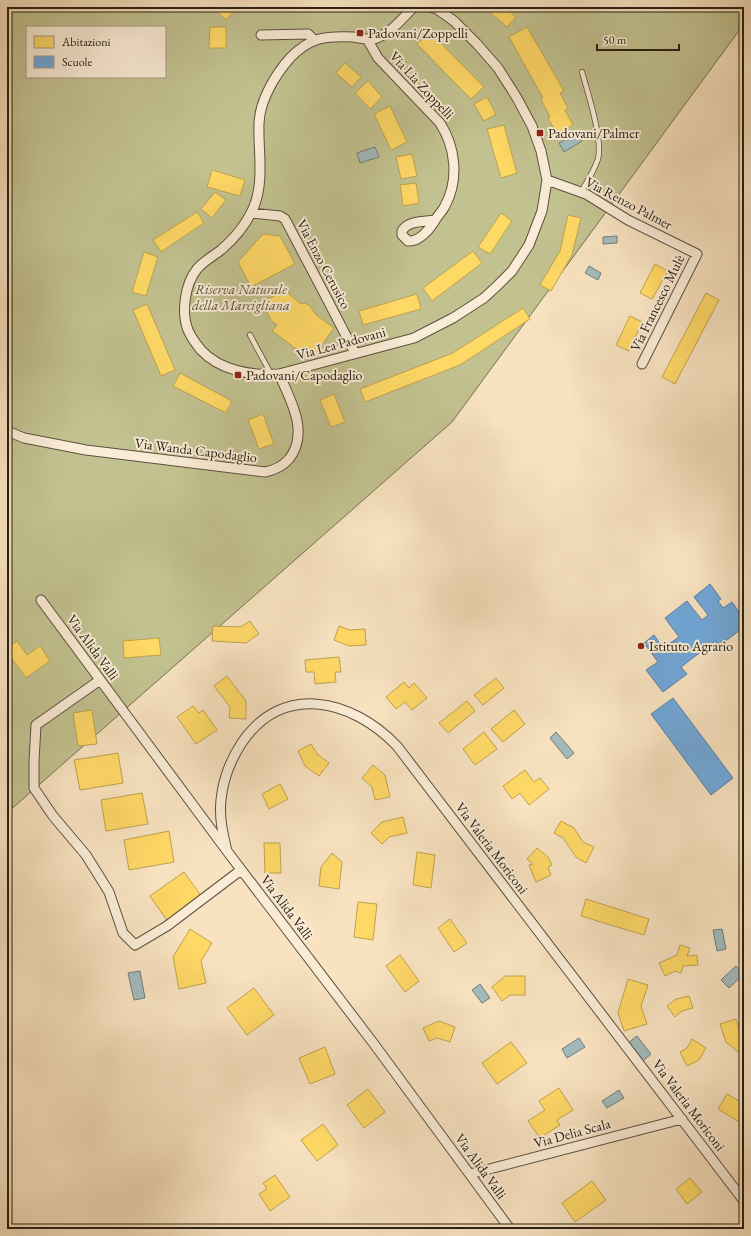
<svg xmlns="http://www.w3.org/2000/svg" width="751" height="1236" font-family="'EB Garamond',serif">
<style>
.green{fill:#c2c290;stroke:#757152;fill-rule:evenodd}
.water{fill:#a2bbbd;stroke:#717d7a}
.homes{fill:#ffd966;stroke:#bea24e}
.schools{fill:#6fa8dc;stroke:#5a7fa0}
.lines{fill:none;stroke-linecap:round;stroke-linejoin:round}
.service-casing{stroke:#5c5040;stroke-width:6}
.minor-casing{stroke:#5c5040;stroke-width:11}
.service{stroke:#faecd6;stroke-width:4.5}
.minor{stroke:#faecd6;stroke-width:9}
.poi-dot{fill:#8f2418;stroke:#faecd6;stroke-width:1.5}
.labels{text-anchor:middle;stroke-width:4;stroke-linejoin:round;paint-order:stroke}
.poi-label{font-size:14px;fill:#282015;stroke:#faecd6;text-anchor:start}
.street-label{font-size:14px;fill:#282015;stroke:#faecd6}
.park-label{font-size:14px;font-style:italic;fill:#56513a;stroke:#faecd6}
</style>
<rect width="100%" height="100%" fill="#f8e2c0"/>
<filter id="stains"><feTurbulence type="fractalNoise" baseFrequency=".005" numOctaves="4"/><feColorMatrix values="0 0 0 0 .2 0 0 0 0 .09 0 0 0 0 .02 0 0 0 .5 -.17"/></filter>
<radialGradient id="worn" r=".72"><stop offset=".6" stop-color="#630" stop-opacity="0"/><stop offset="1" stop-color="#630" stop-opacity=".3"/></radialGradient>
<path class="green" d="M7 7H744V28H741L452 422 7 813ZM27 27H165V77H27Z"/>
<path class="water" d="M577 133 582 141 564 152 559 143Z
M375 147 379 157 360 163 357 153Z
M617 236V243L603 244V237Z
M589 266 601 273 598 280 585 273Z
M556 732 574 753 567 759 550 738Z
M722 929 726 949 717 951 713 930Z
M736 966 744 974 729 988 721 980Z
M140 971 145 998 134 1000 128 973Z
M480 984 490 998 482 1003 472 990Z
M637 1036 651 1054 643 1061 628 1043Z
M579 1038 585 1047 567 1058 562 1049Z
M619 1090 624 1098 607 1108 602 1101Z"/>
<path class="homes" d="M214 7H237L226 20 213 8Z
M484 7H505L516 17 507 27Z
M210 27H226V48H209Z
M527 27 564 91 560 93 568 108 565 110 573 125 557 134 548 118 550 117 541 99 543 98 509 37Z
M430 32 484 87 471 99 417 44Z
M345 63 361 77 352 87 336 73Z
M368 81 382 97 370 109 355 93Z
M487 97 496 114 484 121 474 104Z
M390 106 407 142 391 150 374 114Z
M504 125 517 173 501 178 487 129Z
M412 154 417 176 401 179 396 157Z
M212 170 245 180 240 196 207 187Z
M416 183 419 203 403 206 400 185Z
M215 192 226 200 212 218 201 209Z
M197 212 204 223 161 252 153 240Z
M501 213 512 221 490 254 478 247Z
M568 215 581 218 572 255 551 291 540 285 560 251Z
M263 234 280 236 295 264 251 287 238 262Z
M473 251 482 263 432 301 423 288Z
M144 252 158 257 146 296 132 292Z
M655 264 668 271 652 299 640 293Z
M286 290 289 294 301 304 305 303 310 306 315 314 334 328 315 355 310 351 306 356 272 331 277 325 271 320 262 302Z
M706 293 719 300 675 384 662 377Z
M417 294 421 309 363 325 359 311Z
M147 304 175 370 161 376 133 310Z
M523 308 530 319 460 365 365 402 360 389 453 353Z
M630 316 642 322 629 351 616 345Z
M180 373 232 401 226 413 173 386Z
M334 394 345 422 331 427 320 400Z
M263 414 274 444 259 449 248 420Z
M250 621 259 634 246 643 212 641 213 626 240 627Z
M339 626 350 630 365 629 366 645 349 646 334 640Z
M159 638 161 655 124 658 123 641Z
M17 641 27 655 40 646 50 661 26 678 7 652V648Z
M339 657 341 672H335L336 682 315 684 314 672H306L305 660Z
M227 676 246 701V719L229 718 230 707 214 686Z
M496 678 504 688 483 705 474 695Z
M404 682 409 688 414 683 427 698 412 710 405 702 396 709 386 697Z
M467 701 475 711 448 733 439 723Z
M193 706 199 713 203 710 217 730 196 744 177 717Z
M92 710 97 744 78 746 73 713Z
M514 710 525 724 503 742 491 729Z
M484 732 497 749 475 765 463 749Z
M311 744 317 754 329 763 319 776 305 766 298 751Z
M118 753 123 783 80 790 74 760Z
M373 765 385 775 390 797 375 800 372 787 362 778Z
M525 770 534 782 540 778 549 789 529 805 520 793 512 799 503 786Z
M280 784 288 799 269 809 262 794Z
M142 793 148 824 106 831 101 800Z
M403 817 407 833 389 837 382 844 371 833 382 822Z
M561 821 574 828 583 842 594 847 586 863 576 857 563 838 554 833Z
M169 831 174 862 129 870 124 840Z
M264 843H280L281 873H265Z
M537 848 548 857 552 865 548 867 551 875 536 882 529 865 533 864 527 859Z
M417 852 435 855 431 888 413 885Z
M332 853 342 862 339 889 319 886 321 867Z
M184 872 202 897 168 922 150 896Z
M586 899 649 919 644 935 581 916Z
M358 902 377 904 373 940 354 937Z
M450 919 467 943 454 952 438 928Z
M190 929 212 943 201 961 206 983 179 989 173 957Z
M680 945 690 948 687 956 697 955 698 965 683 966 681 973 675 971 665 976 659 963 677 955Z
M400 955 419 981 405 992 386 966Z
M505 976H525V995H510L502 1001 492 987Z
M628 979 648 985 641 1006 647 1024 624 1031 618 1013Z
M254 988 274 1015 247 1035 227 1008Z
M689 996 693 1008 682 1011 675 1017 667 1006 676 999Z
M736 1019 739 1029 744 1033V1045L738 1052 726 1042 720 1024Z
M439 1021 455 1027 450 1042 437 1038 429 1041 423 1028Z
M692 1039 706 1048 699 1060 687 1066 680 1052 687 1048Z
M511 1042 527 1063 497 1084 482 1063Z
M325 1047 335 1074 310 1084 299 1058Z
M559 1088 573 1110 557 1120 560 1125 540 1138 528 1121 545 1110 539 1101Z
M368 1089 385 1112 364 1128 347 1105Z
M727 1094 744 1104V1125L718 1109Z
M323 1124 338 1145 317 1161 301 1140Z
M275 1175 290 1197 270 1211 259 1194 267 1189 263 1183Z
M690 1178 702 1192 687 1204 676 1189Z
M592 1181 606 1200 575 1222 562 1203Z"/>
<path class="schools" d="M710 584 721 599 718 601 723 608 732 602 744 619V627L719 646 715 641 681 667 687 674 663 692 646 670 658 662 644 643 654 635 663 648 679 637 665 618 687 601 702 620 708 615 694 597Z
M673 698 733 778 711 795 651 714Z"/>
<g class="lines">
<g class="service-casing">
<path id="service" d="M581 192C587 182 594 171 598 159 603 140 588 93 582 72
M250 335 271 374
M743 745H744"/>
</g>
<g class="minor-casing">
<path id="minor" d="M414 7C401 19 391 34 374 39 368 40 359 38 353 37 325 36 310 37 290 58 275 75 260 100 259 123 258 150 264 178 255 204 248 222 235 238 221 250 213 256 204 261 197 269 185 284 181 312 188 330 191 337 196 344 201 350 220 371 253 376 279 374L414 338 453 318 484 298 498 285 512 271 529 245 542 211 547 180 541 151 532 126 517 98 498 68 477 44 454 21 437 9 430 7
M261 35 308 34 314 40
M367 39 378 58 440 123C456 148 459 180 445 206 442 212 437 216 434 222 429 230 419 242 408 241L402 235V231C408 220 424 222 435 220
M547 180 586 194 628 220 697 254 642 364
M251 213 280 216 285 219 326 297 355 353
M7 431 24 438 86 450 265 472C275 470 282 467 289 459 310 433 290 399 279 374
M41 600 227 851 374 1044 510 1229
M100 680 36 725 34 761V788L53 816 86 855 109 892 123 933 135 945 167 926 241 870
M227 851C223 834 219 818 221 800 223 780 230 761 241 744 282 682 352 699 397 746L744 1201
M470 1174 682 1119"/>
</g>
<use href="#service" class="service"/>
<use href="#minor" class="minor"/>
</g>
<g class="poi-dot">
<rect x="356" y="29" width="8" height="8" rx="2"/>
<rect x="536" y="129" width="8" height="8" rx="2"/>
<rect x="234" y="371" width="8" height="8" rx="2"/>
<circle cx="641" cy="646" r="4"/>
</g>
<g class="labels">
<g class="poi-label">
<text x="368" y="38">Padovani/Zoppelli</text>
<text x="548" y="138">Padovani/Palmer</text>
<text x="246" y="380">Padovani/Capodaglio</text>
<text x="649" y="651">Istituto Agrario</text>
</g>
<g class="street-label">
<text transform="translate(422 85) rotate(47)" y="5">Via Lia Zoppelli</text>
<text transform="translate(629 203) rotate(28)" y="5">Via Renzo Palmer</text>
<text transform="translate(324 264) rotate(62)" y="5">Via Enzo Cerusico</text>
<text transform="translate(657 303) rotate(-64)" y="5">Via Francesco Mulè</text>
<text transform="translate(341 343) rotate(-15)" y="5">Via Lea Padovani</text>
<text transform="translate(196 450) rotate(7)" y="5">Via Wanda Capodaglio</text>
<text transform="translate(93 647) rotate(54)" y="5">Via Alida Valli</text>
<text transform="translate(492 848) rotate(53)" y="5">Via Valeria Moriconi</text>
<text transform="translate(287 907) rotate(53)" y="5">Via Alida Valli</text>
<text transform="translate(689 1105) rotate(53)" y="5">Via Valeria Moriconi</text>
<text transform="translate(572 1133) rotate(-15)" y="5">Via Delia Scala</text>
<text transform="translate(481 1166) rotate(54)" y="5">Via Alida Valli</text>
</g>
<g class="park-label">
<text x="241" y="294">Riserva Naturale<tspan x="241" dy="16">della Marcigliana</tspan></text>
</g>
</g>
<rect width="751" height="1236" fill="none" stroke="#f8e2c0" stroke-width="24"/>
<rect x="8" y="8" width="735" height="1220" fill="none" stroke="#282015" stroke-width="2"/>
<rect x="12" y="12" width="727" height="1212" fill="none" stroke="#282015"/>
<rect x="26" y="26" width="140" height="52" fill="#faecd6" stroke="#a69a89"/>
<rect x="34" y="36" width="20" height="12" fill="#ffd966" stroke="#a69a89"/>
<text x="62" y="46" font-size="12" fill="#282015">Abitazioni</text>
<rect x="34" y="56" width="20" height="12" fill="#6fa8dc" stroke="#a69a89"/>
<text x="62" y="66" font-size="12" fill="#282015">Scuole</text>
<path d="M597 44v6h82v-6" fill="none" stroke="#282015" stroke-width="2"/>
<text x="603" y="44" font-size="12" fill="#282015" stroke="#faecd6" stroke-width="3" paint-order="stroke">50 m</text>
<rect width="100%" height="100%" filter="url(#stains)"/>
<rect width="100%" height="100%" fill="url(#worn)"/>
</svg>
